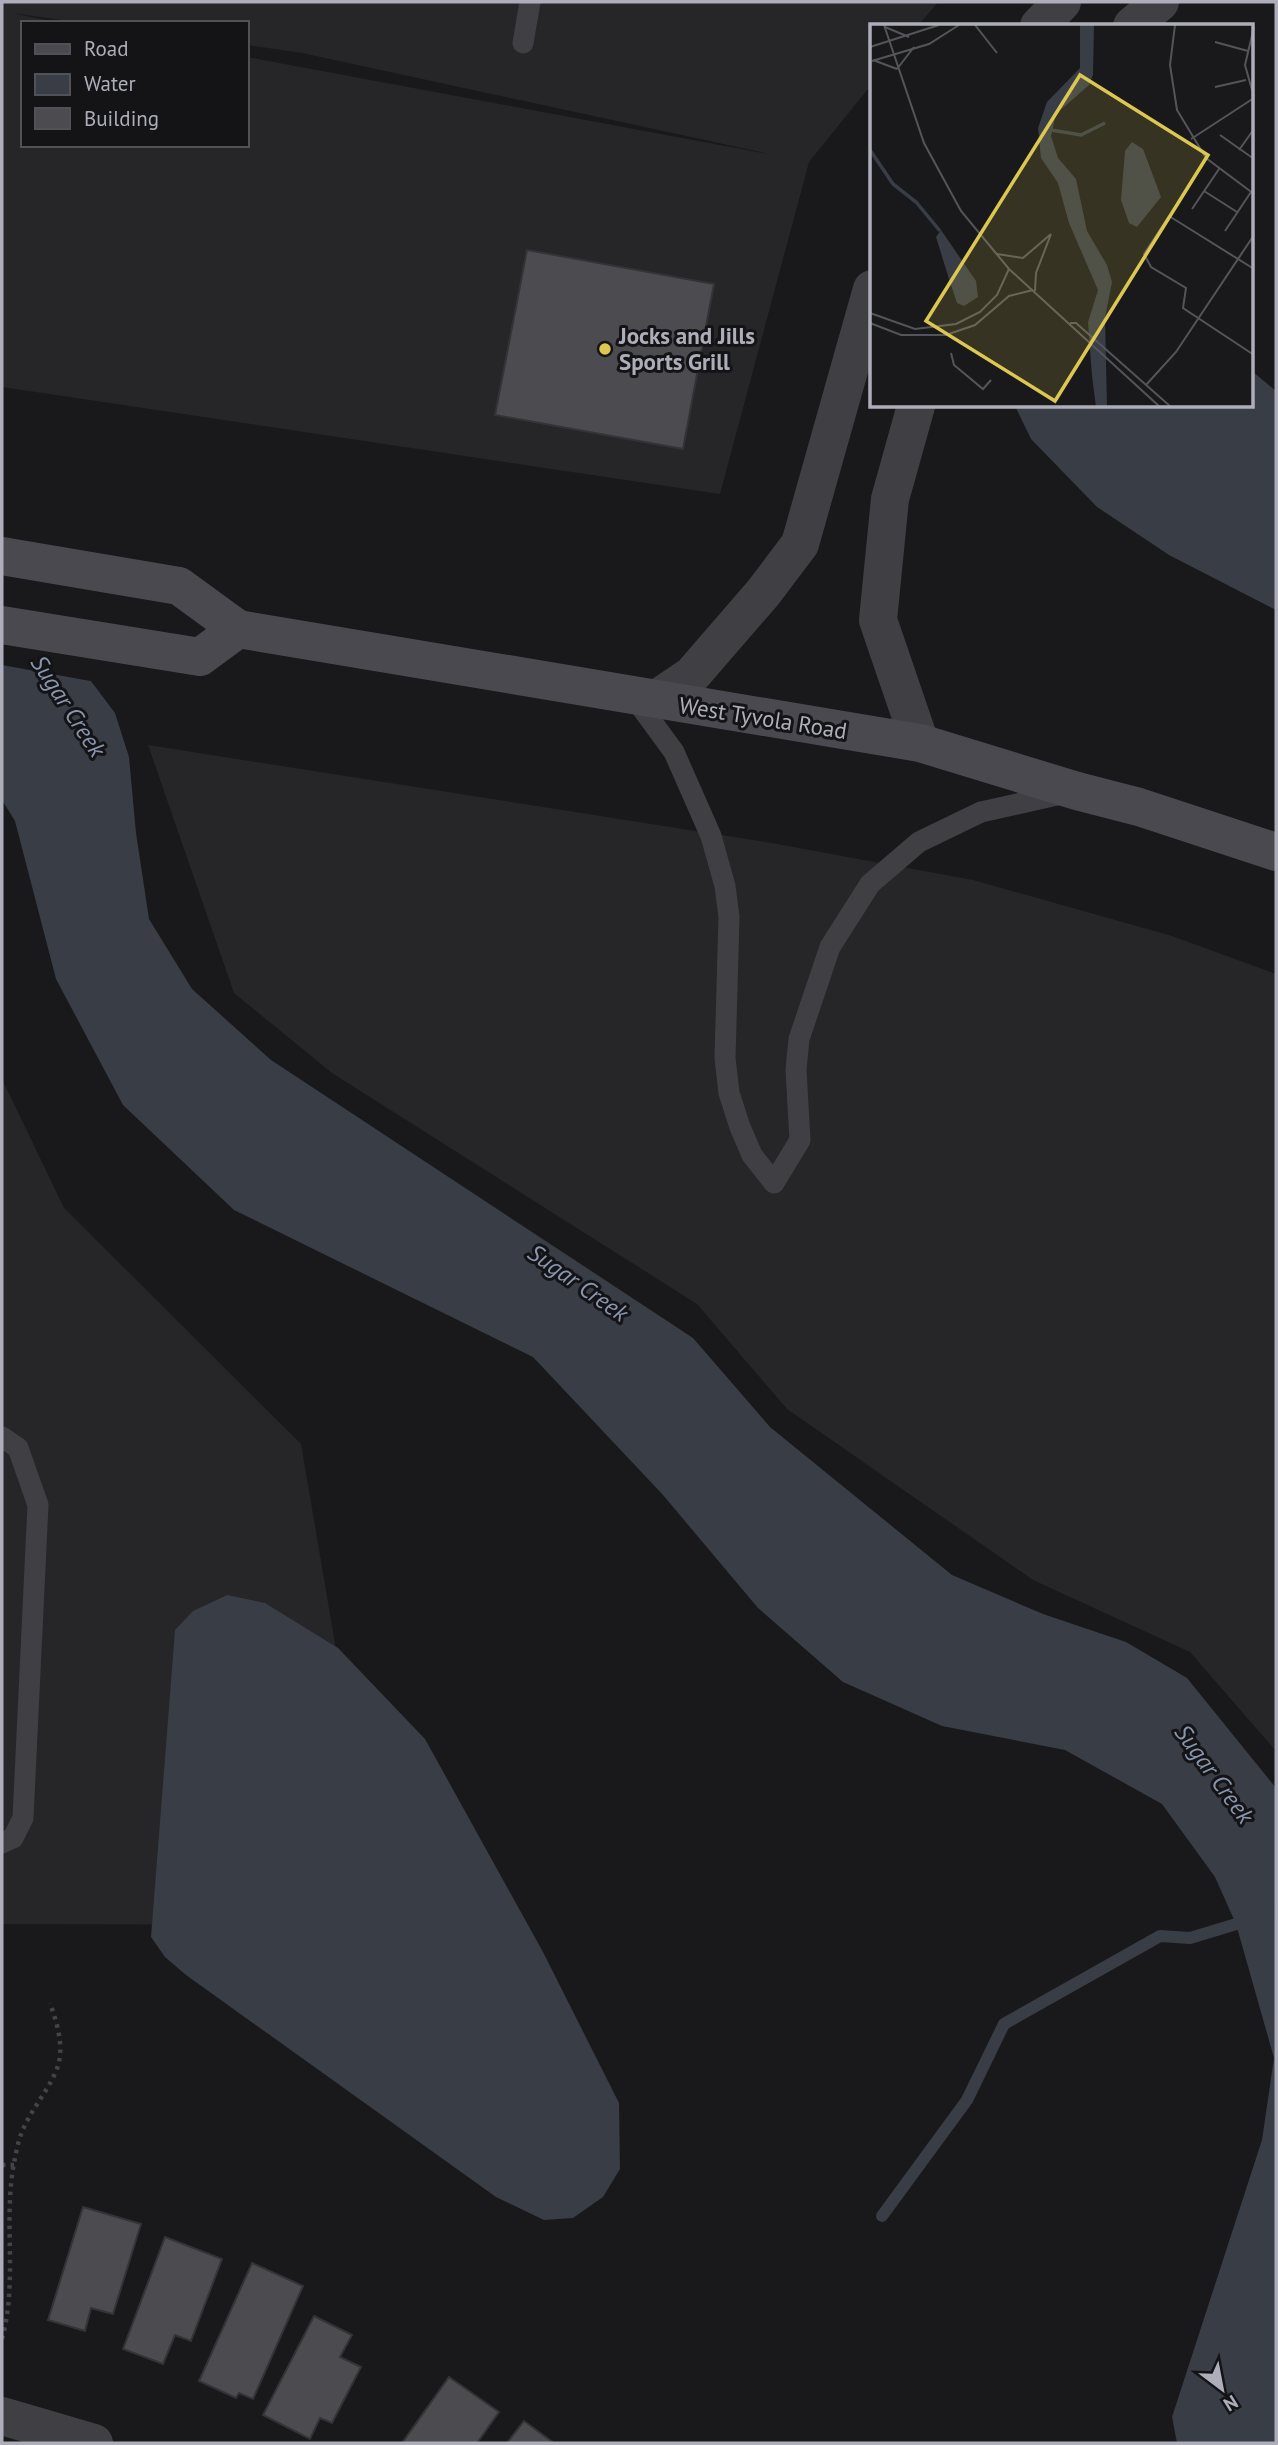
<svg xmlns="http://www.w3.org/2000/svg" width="1278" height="2445" font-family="'PT Sans',sans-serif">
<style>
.built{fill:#262528;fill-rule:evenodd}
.water{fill:#383d46}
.pier{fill:#19191b}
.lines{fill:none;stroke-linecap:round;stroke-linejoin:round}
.stream{stroke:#383d46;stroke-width:12}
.building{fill:#4c4b50;stroke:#343337;stroke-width:2}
.path{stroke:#434348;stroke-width:4.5;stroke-dasharray:3.5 5;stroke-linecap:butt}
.lane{stroke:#404044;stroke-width:21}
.street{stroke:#404044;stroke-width:38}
.secondary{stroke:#49494f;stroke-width:38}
.poi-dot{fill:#dcc850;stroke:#141416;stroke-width:2.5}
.labels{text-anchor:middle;stroke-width:6;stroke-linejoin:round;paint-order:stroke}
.poi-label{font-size:23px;font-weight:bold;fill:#adaeb9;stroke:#141416;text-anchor:start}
.street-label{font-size:23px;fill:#adaeb9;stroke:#141416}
.water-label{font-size:24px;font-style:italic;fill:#8996af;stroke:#141416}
.inset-river{fill:none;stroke:#383d46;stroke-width:3.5}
.inset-road{fill:none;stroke:#54555a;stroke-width:2}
.view{fill:#dcc850;fill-opacity:0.15;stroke:#dcc850;stroke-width:3.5}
.inset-edge{fill:none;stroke:#adaeb9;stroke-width:3.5}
</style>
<rect width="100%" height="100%" fill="#19191b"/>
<path class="built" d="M2 2H938L918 26H872V84L809 162 720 494 2 387ZM12 13 84 23H247V45L302 53 774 155 247 57V145H23V23H60Z
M148 745 766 842 973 880 1172 936 1276 974V1751L1190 1652 1033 1580 787 1409 697 1304 332 1073 234 993Z
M2 1079 64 1208 301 1444 375 1878 335 1925 2 1924Z"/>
<path class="water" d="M1252 371 1276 391V610L1169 555 1097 507 1031 439 1015 406H1252Z
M2 563 115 713 129 757 136 833 149 919 192 989 271 1060 693 1338 770 1427 952 1575 1043 1614 1126 1642 1187 1678 1276 1788V2443H1177L1172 2417 1262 2140 1274 2058 1236 1924 1215 1877 1162 1804 1065 1750 942 1726 843 1682 758 1608 663 1495 533 1357 234 1210 123 1105 56 979 15 821 2 800Z
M227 1595 265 1603 338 1648 425 1739 543 1952 619 2103 620 2169 603 2197 573 2218 544 2220 496 2197 186 1975 165 1957 151 1937 175 1630 193 1611Z"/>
<path class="pier" d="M2 560 5 561 96 682 2 665Z"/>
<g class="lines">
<path class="stream" d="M882 2216 967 2100 1004 2024 1160 1936 1190 1938 1276 1912"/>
</g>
<path class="building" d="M527 250 714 284 683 449 495 415Z
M83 2207 141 2224 113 2314 91 2308 85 2331 48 2320Z
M165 2237 222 2259 191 2341 175 2335 163 2364 123 2349Z
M252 2263 303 2286 253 2399 239 2393 236 2398 199 2381Z
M314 2316 352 2335 340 2357 361 2367 332 2423 320 2418 310 2439 263 2415Z
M449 2377 499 2412 477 2443H402Z
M524 2421 554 2443H507Z"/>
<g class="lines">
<path class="path" d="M2 2165H14
M2 2339C18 2281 3 2221 14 2163 16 2153 18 2141 22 2132 31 2109 50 2089 58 2066 64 2045 57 2023 50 2003"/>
<path class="lane" d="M523 43 530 2
M633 696 674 752 711 836 725 886 729 917 725 1058 729 1093 740 1127 752 1155 774 1183 800 1140 796 1070 799 1039 830 947 870 884 919 842 981 812 1066 793
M2 1437 18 1448 38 1505 23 1818 13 1838 2 1843"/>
<path class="street" d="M1039 26 1062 2
M1132 26 1160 2
M916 406 890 499 878 620 920 743
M655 700 692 675 763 593 800 544 872 289
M2 2416 94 2443"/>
<path class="secondary" d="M2 556 179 586 238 629 920 743 1077 791 1139 807 1276 852
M2 625 200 657 238 629"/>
</g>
<circle class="poi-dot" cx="605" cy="349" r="7"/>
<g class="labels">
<g class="poi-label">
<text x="619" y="344">Jocks and Jills<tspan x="619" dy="26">Sports Grill</tspan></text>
</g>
<g class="street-label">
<text transform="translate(763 718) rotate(9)" y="8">West Tyvola Road</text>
</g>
<g class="water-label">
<text transform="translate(68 706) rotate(57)" y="8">Sugar Creek</text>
<text transform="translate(578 1283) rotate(35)" y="8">Sugar Creek</text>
<text transform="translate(1214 1774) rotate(54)" y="8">Sugar Creek</text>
</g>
</g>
<g transform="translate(870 24)">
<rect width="383" height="383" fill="#19191b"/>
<path d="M210 1H224L223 51 219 61 186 90 181 112 188 134 206 155 217 207 237 241 242 258 235 294 237 383H226L222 352 218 298 228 266 199 199 188 159 171 134 168 104 177 78 210 44ZM262 118 273 125 291 173 267 203 259 199 251 176 255 127ZM71 206 106 257 108 273 94 282 87 279 79 255 66 213Z" fill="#383d46"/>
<path class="inset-river" d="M181 106 211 111 235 99M0 126 23 160 46 178 70 207"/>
<path class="inset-road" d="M14 1 54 119 91 187 139 245 290 383M105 1 127 29M305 1 300 41 307 86 336 134 384 170M15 3 39 13M384 3 375 41 384 73M345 18 378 27M0 23 69 1M3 36 27 45M2 37 59 20 89 1M27 45 44 23M345 63 376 56M350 111 384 135M321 115 384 74M369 126 384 105M334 167 367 188M322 185 349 145M355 207 381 168M127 230 153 234 181 210M384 245 299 192 274 230 281 243 316 264 313 284 384 331M165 267 166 249 181 210M0 289 45 305 86 300 110 288 127 271 139 245M0 299 31 311H76L105 301 139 272 163 266M200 299H206L301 383M81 329 84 341 113 365 121 356M276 361 306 328 384 211"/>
<path class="view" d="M210 51 338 131 185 377 56 297Z"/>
<rect width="383" height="383" class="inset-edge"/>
</g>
<rect width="1278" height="2445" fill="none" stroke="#adaeb9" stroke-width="7"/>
<rect x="21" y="21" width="228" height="126" fill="#141416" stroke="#515257" stroke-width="2"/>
<rect x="35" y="44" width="35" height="10" fill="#49494f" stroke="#515257" stroke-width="2"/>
<text x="84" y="56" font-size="21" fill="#adaeb9">Road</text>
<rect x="35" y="74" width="35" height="21" fill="#383d46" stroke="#515257" stroke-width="2"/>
<text x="84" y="91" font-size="21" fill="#adaeb9">Water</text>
<rect x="35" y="108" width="35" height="21" fill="#4c4b50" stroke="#515257" stroke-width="2"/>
<text x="84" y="126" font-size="21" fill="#adaeb9">Building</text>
<g transform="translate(1222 2389) rotate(148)" stroke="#141416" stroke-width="5" paint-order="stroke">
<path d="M0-5L12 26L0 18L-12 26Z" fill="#adaeb9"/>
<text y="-10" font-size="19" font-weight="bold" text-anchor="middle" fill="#adaeb9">N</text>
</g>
</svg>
